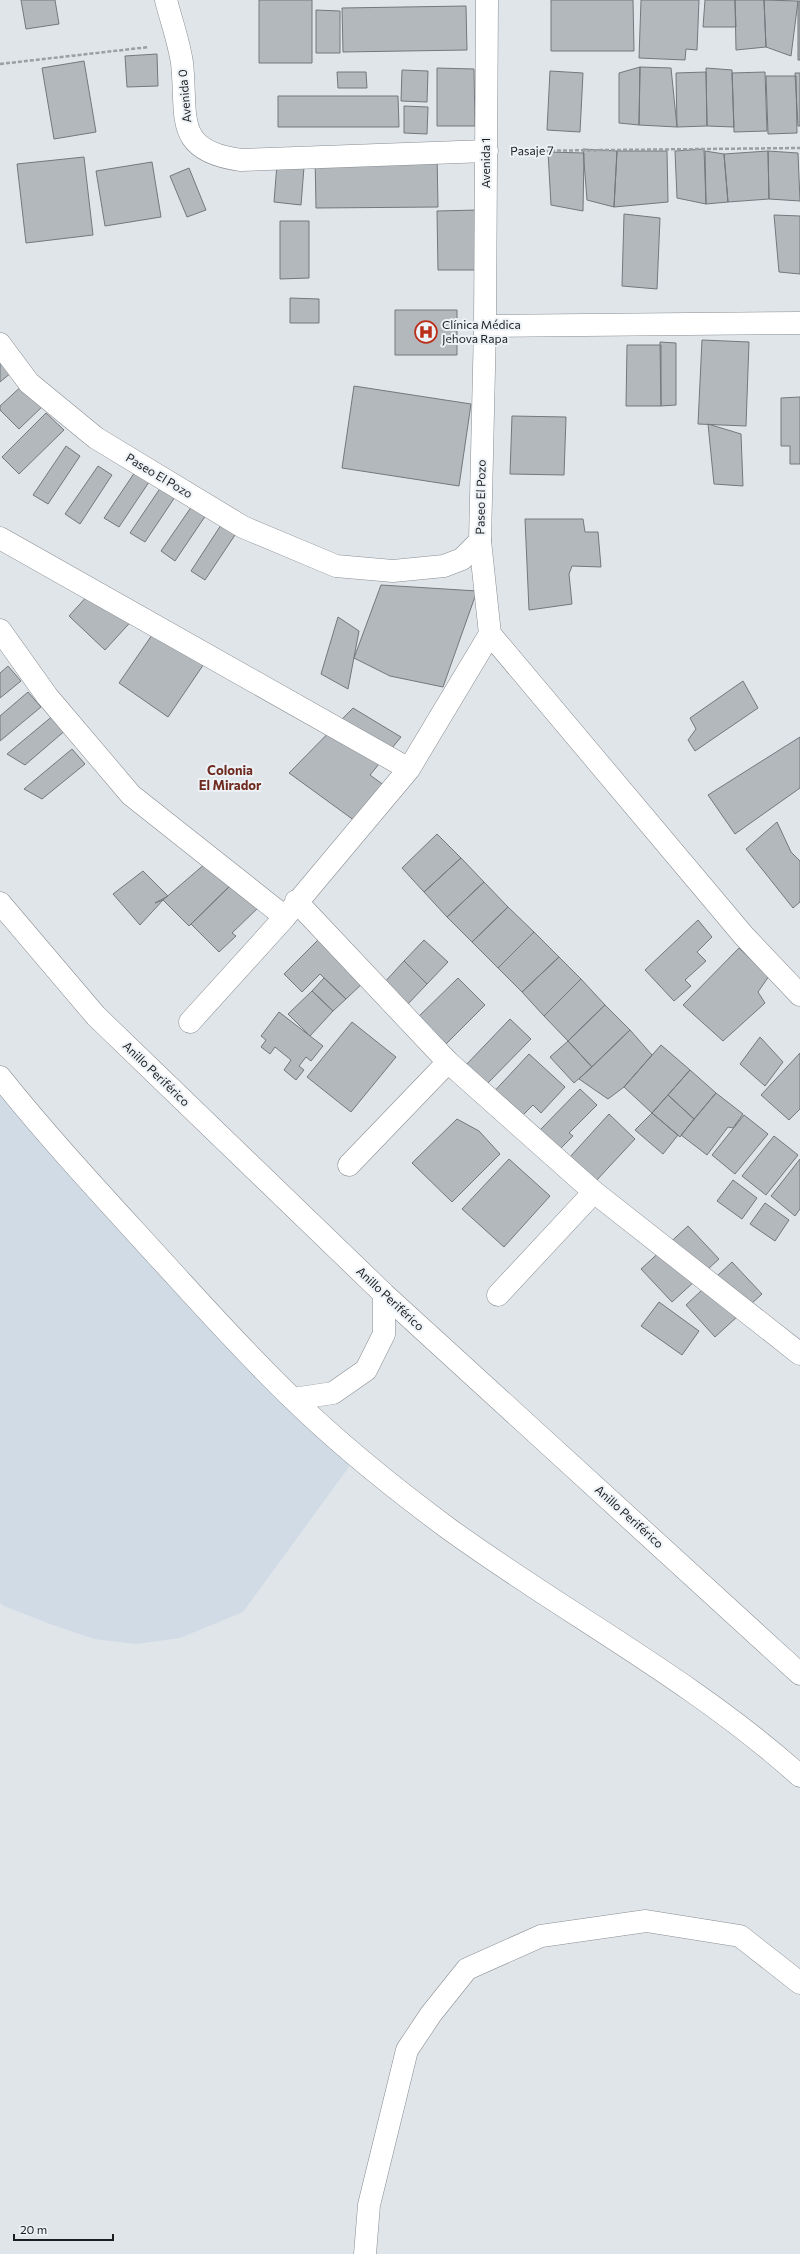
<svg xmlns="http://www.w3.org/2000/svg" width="800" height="2254" font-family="Commissioner,sans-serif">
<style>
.built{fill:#d1dbe6}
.building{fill:#b3b8bc;stroke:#74787d}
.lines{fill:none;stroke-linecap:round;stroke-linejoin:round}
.street-casing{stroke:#898d91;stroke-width:23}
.secondary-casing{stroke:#898d91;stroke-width:23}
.highway-casing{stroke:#898d91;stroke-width:23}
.path{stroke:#9b9ea2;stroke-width:2.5;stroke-dasharray:4 2;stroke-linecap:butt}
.street{stroke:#fff;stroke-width:22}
.secondary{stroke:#fff;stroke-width:22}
.highway{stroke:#fff;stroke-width:22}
.labels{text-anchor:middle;stroke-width:4;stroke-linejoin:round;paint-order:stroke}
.street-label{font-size:12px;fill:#1c1d1f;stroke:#edf2f7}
.poi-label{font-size:12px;fill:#1c1d1f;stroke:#edf2f7;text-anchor:start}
.neighbourhood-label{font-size:13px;font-weight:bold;fill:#702b20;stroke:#edf2f7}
</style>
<rect width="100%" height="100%" fill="#e0e5ea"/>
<path class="built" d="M0 1077 357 1456 243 1612 180 1638 136 1644 94 1639 50 1624 4 1606 0 1603Z"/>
<path class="building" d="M21 0H55L59 24 26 29Z
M259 0H312V63H259Z
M551 0H633L634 51H551Z
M641 0H699L697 50 686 49 685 60 639 58Z
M705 0H735L736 27H703Z
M735 0H764L766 47 736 50Z
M764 0 798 1 791 56 766 47Z
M798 1H800V60H798Z
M466 6 467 50 343 52 342 8Z
M316 10 340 11V53H316Z
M157 54 158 86 127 87 125 56Z
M84 61 96 132 54 139 42 68Z
M640 67 671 68 677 127 639 125Z
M640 67 639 125 619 123V73Z
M437 68 474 69 475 126H437Z
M706 68 732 70 734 127 707 126Z
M402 70 428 71 427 102 401 101Z
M550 71 583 73 580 132 547 130Z
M337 72H366L367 88H338Z
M706 72 707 126 677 127 676 73Z
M765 72 767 131 734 132 732 73Z
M795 73H800V126H798Z
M766 76H796L797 133 768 134Z
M278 96H398L399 127H278Z
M404 106 428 107 427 134 404 133Z
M583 149 617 151 614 207 587 200Z
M704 149 706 204 677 198 675 151Z
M617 151H667L668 202 614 207Z
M705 151 724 154 728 202 706 204Z
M768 151 798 153 800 201 769 199Z
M768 151 769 199 728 202 724 154Z
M548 152 584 153 583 211 551 205Z
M437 153 438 207 316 208 315 155Z
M84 157 93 235 26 243 17 164Z
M152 162 161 217 105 226 96 171Z
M277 164 304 167 301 205 274 202Z
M189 168 206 210 187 217 170 176Z
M478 210 479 270H438L437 211Z
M624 214 660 218 657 289 622 286Z
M774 215 800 216V274L779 272Z
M280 221H309V278L280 279Z
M290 298 319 299V323H290Z
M395 310H457V355H395Z
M702 340 749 342 746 426 698 424Z
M660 342 676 343V405L661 406Z
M627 345H661V406H626Z
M0 355 12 372 0 382Z
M26 382 46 403 19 429 0 410V406Z
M354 386 471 404 459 486 342 468Z
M800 397V464H790V446H781V398Z
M46 413 64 430 19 474 2 457Z
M512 416 566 417 564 475 510 474Z
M708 424 741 434 743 486 714 484Z
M66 446 80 456 48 504 33 495Z
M98 466 112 475 80 524 65 514Z
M137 469 151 479 119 527 104 518Z
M163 484 177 494 145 542 130 533Z
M194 503 208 512 175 561 161 551Z
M525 519H583L585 532H598L601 567 572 566 569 574 572 604 529 610Z
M223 522 237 532 205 580 191 571Z
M100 582 136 616 105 650 69 616Z
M381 585 477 591 443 687 390 676 354 658Z
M338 617 359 631 348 689 321 674Z
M161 622 210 655 168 717 119 683Z
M8 666 21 681 0 698V673Z
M743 681 758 708 695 751 688 740 696 729 690 718Z
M28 692 41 707 0 741V716Z
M353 708 401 737 370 775 385 786 355 821 289 773Z
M55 714 67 729 25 765 7 754Z
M800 737V788L735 834 708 795Z
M72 749 85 764 42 799 24 789Z
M777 822 791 852 800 861V902L793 908 746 849Z
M437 834 461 858 424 892 402 868Z
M213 857 236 880 189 926 163 900Z
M461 858 484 882 447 917 424 892Z
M143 871 168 896 155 903 163 900 140 925 113 894Z
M236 880 261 905 232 933 236 936 219 952 191 924Z
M484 882 508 907 472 942 447 917Z
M508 907 534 932 498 968 472 942Z
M698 920 712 937 697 952 706 961 685 980 691 986 674 1001 645 970Z
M534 932 559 957 522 992 498 968Z
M321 937 365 981 346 999 320 974 302 992 284 974Z
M424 940 448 962 427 984 404 961Z
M739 948 769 976 758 992 765 1003 723 1041 683 1005Z
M559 957 581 979 544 1016 522 992Z
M404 961 427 984 406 1006 382 985Z
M324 978 346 999 333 1011 312 991Z
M458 978 485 1005 439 1051 412 1023Z
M581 979 605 1005 568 1041 544 1016Z
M312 991 333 1011 310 1036 288 1014Z
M605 1005 630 1030 592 1067 568 1041Z
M279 1012 323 1046 311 1061 306 1057 299 1066 304 1070 296 1080 284 1070 291 1060 275 1047 270 1054 261 1047 266 1040 261 1036Z
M510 1019 531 1039 485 1086 464 1067Z
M352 1022 396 1057 351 1112 307 1077Z
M630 1030 652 1055 624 1087 608 1099 579 1079Z
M760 1037 783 1062 765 1086 740 1064Z
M568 1041 592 1067 574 1083 550 1057Z
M661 1045 690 1070 652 1113 624 1087Z
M800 1053V1109L789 1120 761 1095Z
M529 1054 565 1087 541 1113 533 1105 521 1117 489 1097Z
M690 1070 716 1093 694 1119 668 1095Z
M580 1089 597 1105 569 1133 573 1136 560 1149 540 1130Z
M716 1093 743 1114 733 1128 728 1127 707 1155 681 1135Z
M668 1095 694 1119 680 1137 652 1113Z
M652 1113 678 1135 663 1154 635 1130Z
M609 1114 635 1139 595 1182 569 1158Z
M744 1115 768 1134 735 1174 712 1155Z
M457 1119 479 1131 500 1154 452 1202 412 1163Z
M774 1136 798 1155 766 1195 742 1176Z
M509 1159 550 1196 504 1247 462 1209Z
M800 1159V1209L795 1216 771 1196Z
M733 1180 757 1198 742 1219 717 1201Z
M765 1203 789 1220 775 1241 750 1224Z
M688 1226 719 1259 672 1302 641 1269Z
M732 1262 762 1294 715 1337 686 1305Z
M659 1302 699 1331 682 1355 641 1326Z"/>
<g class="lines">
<g class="street-casing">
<path id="street" d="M166 0C171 20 179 42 182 63 188 116 172 151 241 160L487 151
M0 538 409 769
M480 541 490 634 744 936 800 995
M0 630 47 696 131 795 285 917 409 769 490 634
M296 901 448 1062 594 1192 800 1354
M190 1022 285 917
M349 1165 448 1062
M498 1295 594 1192
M365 2254 369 2205 407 2050 431 2014 467 1969 541 1936 646 1921 740 1936 800 1983"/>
</g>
<g class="secondary-casing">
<path id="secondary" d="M485 326 800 323
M0 344 29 383 96 438 243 527 336 566 393 571 444 566 462 559 480 541 485 326 487 0"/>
</g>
<g class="highway-casing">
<path id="highway" d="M0 903 96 1016 384 1294 800 1674
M0 1077C48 1137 100 1193 152 1250 198 1300 243 1351 292 1398 340 1445 395 1489 449 1529 565 1613 693 1680 800 1776
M293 1399 333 1393 366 1370 384 1334V1294"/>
</g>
<path class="path" d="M0 64 149 47
M515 151 800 148"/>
<use href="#street" class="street"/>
<use href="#secondary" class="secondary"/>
<use href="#highway" class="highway"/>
</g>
<defs>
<g id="hospital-ring" transform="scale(1.15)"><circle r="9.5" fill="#edf2f7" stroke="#ba2e19" stroke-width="1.5"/><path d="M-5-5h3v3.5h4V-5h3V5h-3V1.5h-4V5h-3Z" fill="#ba2e19"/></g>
</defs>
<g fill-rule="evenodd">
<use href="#hospital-ring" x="426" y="332"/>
</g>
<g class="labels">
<g class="street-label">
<text transform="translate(185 96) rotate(-95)" y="4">Avenida 0</text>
<text transform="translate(532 151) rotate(-1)" y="4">Pasaje 7</text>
<text transform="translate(486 163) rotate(-90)" y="4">Avenida 1</text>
<text transform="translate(159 476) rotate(31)" y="4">Paseo El Pozo</text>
<text transform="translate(481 497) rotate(-89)" y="4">Paseo El Pozo</text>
<text transform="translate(156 1074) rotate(44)" y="4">Anillo Periférico</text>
<text transform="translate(390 1299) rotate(43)" y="4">Anillo Periférico</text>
<text transform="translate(629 1517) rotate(42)" y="4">Anillo Periférico</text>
</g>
<g class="poi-label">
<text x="442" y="329">Clínica Médica<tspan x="442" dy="14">Jehova Rapa</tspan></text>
</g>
<g class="neighbourhood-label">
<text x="230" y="775">Colonia<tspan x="230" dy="15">El Mirador</tspan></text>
</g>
</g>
<path d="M14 2234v6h99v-6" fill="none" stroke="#1c1d1f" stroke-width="2"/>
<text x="20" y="2234" font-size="12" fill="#1c1d1f" stroke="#edf2f7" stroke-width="3" paint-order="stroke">20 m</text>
</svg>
